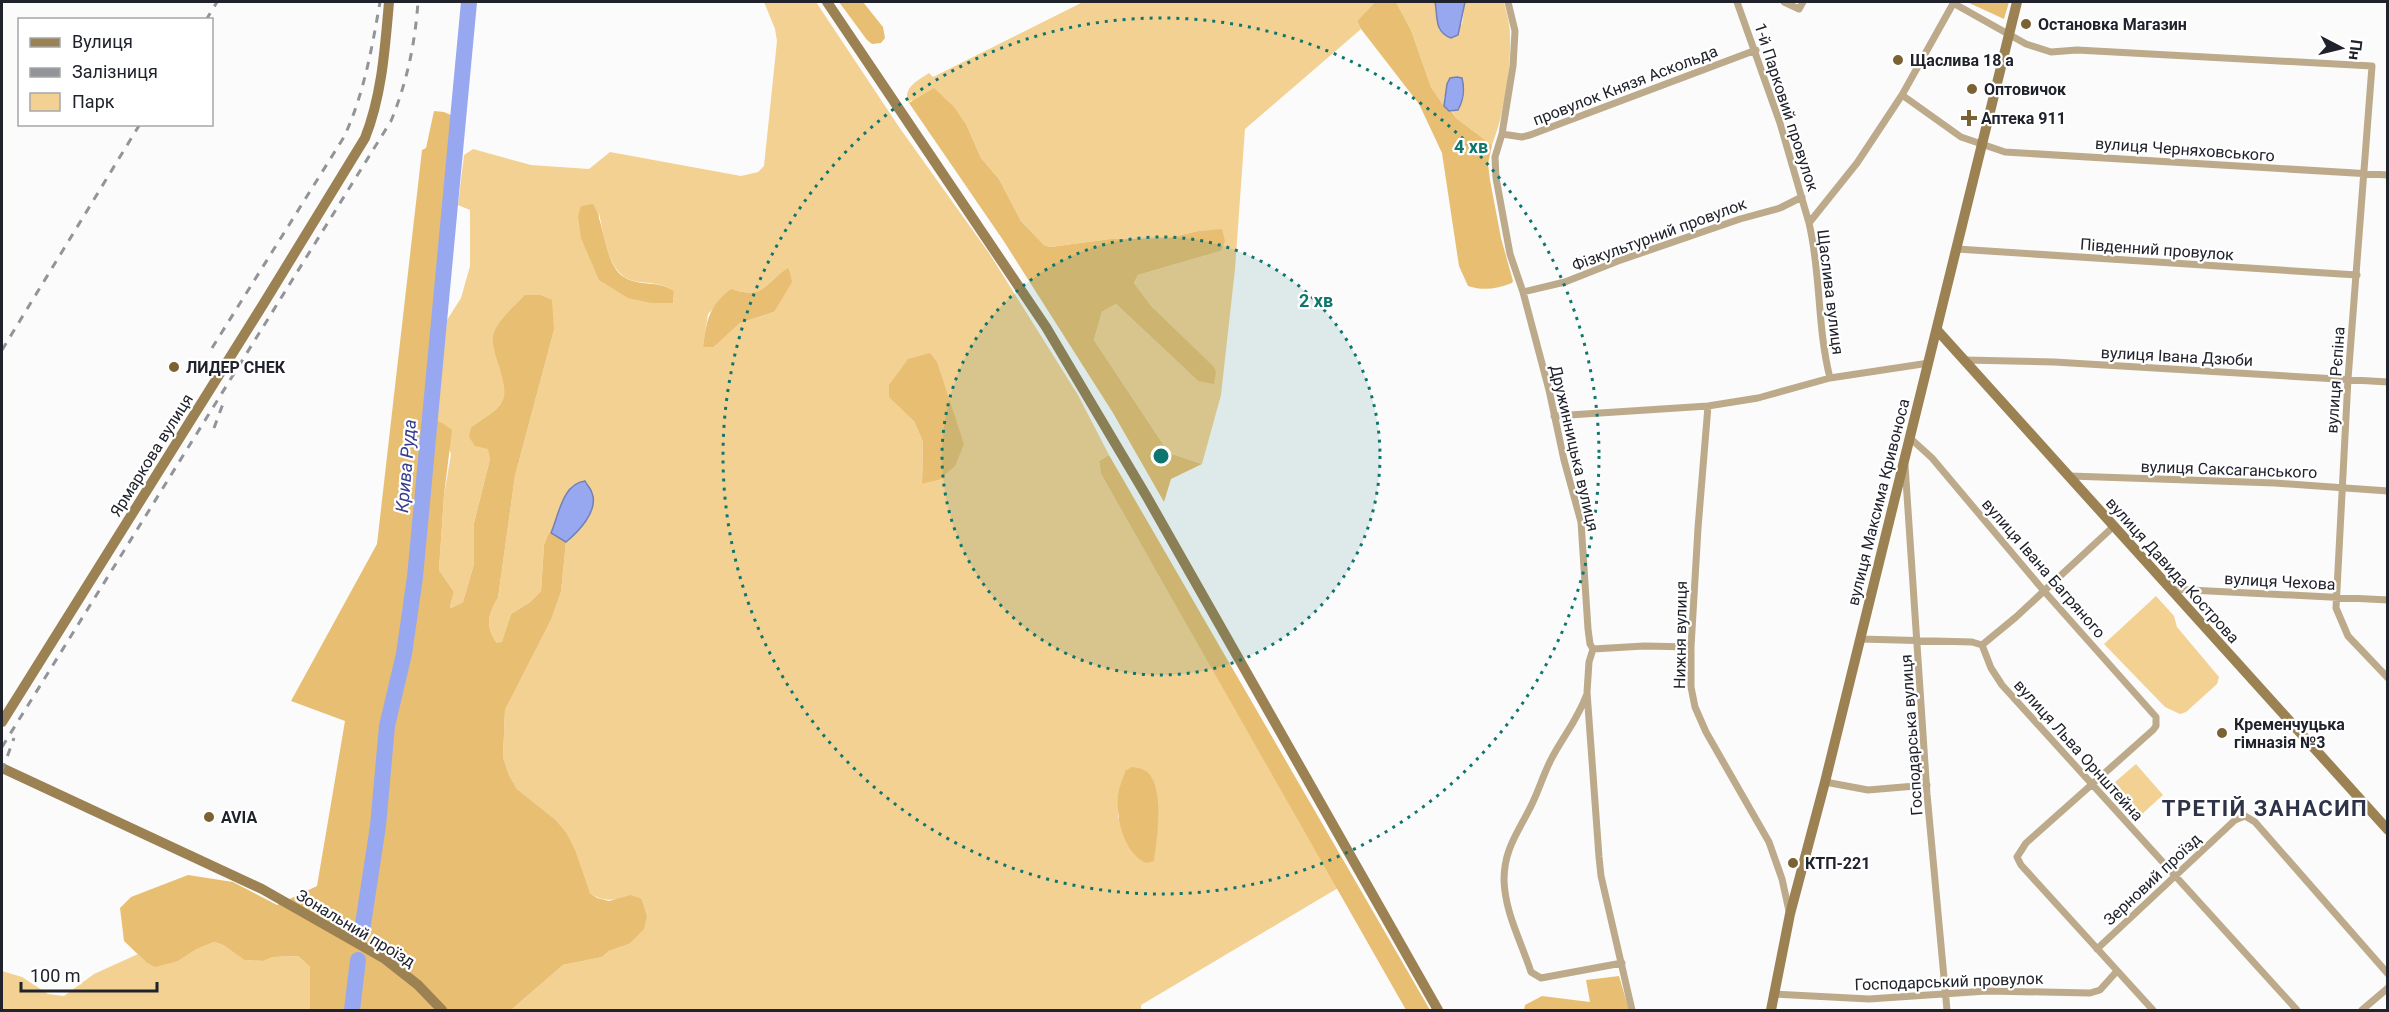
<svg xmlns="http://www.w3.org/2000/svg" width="2389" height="1012" font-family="Roboto,sans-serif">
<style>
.green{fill:#f3d192;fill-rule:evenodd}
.forest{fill:#e8bf72}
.water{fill:#97a8f0;stroke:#7380b5;stroke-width:1.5}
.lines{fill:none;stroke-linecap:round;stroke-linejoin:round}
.river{stroke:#97a8f0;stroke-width:16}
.street{stroke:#bcaa8a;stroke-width:7}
.secondary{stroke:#9c8252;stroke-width:10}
.rail{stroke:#939499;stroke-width:3;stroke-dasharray:8 8;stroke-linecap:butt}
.ring{fill:none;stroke:#0f766e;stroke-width:3;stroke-dasharray:3 6}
.poi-dot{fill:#7b6233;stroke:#fff;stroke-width:2}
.labels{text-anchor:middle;stroke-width:4.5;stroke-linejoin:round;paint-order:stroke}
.poi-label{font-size:16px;font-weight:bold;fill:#20222c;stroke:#fff;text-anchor:start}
.street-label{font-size:16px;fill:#20222c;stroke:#fff}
.water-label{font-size:18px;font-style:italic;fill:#343d90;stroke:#fff}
.district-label{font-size:22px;font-weight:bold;letter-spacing:1.5px;fill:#2e3348;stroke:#fff}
.centre{fill:#0f766e;stroke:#fff;stroke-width:3}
.ring-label{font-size:18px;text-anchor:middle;font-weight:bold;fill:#0f766e;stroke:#fff;stroke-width:4.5;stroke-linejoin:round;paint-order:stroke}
</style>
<rect width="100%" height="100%" fill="#fbfbfb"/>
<path class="green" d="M764 2H816L899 127 989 253 1078 395 1109 455 1099 461 1101 474 1338 888 1141 1005V1010H511L563 965 602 957 609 951 629 944 647 916 642 899C622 892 611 908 590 893L566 832 556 820 517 789 509 775 503 757 505 710 551 620 561 592 566 542C578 532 599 511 592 493 591 489 587 485 585 481L557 519 551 533 548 534 544 545 541 591 530 602 511 614 502 643H497C485 628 488 613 498 598L515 476 554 330 496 356C512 402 510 401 471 427L489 449 490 459 474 523V564L463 602 451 608 450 606 454 592 439 570 444 495 451 454 436 420 447 320 461 298 470 266V210L458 205 464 155 473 149 531 165 589 169 610 152 741 176 758 172 764 166 777 41 775 29ZM599 213C604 235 607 275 634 281 648 284 661 282 674 291L673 303 599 280ZM790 269 774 312 740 323 714 347H703L708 314 731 290C738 291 748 294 755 292 769 289 775 272 790 269ZM914 421 958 429 964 444 939 480 922 484 923 442ZM1125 771 1152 778 1157 793 1154 861 1118 817V793Z
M1083 2H1375L1357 21 1361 29 1245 129 1235 269 1221 395 1202 464 1169 453 1094 340 1102 312 1116 304 1198 381 1153 308 1134 283 1138 275 1221 251 1222 230 1198 231 1168 238 1110 239 1050 247 1044 245 1021 221 999 179 981 158 967 126 911 100 909 103C901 88 919 80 929 73L933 77Z
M1396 2H1435L1439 30 1462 24 1465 2H1504C1506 12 1510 23 1510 34 1511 70 1505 112 1492 145L1456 118 1444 96V106L1431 87 1411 30Z
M2156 596 2174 616 2177 627 2219 677 2217 684 2186 712 2180 714 2165 707 2104 644Z
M2136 764 2163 795 2142 814 2115 782Z
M214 942 223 945 244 960 263 961 273 957 298 956 310 967V1010H2V971L22 977 48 994 64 996 94 974 138 954 146 962 178 961 197 949Z"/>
<path class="forest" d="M839 2H863L883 27 885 38 881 43 872 44 867 40Z
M1375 2H1396L1411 30 1431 87 1446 109 1452 112 1456 118 1492 145 1488 164 1490 180 1501 238 1513 281 1512 283C1496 289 1484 291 1468 286L1459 266 1442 153 1419 104 1361 29 1357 21Z
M1967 2H2009L2004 19Z
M934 88 954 107 967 126 981 158 999 179 1021 221 1044 245 1050 247 1110 239 1168 238 1198 231 1222 229 1225 241 1221 251 1138 275 1134 283 1153 308 1214 367 1216 372 1214 384 1198 381 1116 304 1102 312 1094 340 1169 453 1202 464 1171 479 1164 502 1113 413 1003 240 909 103Z
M434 111 444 112 453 116 454 119 444 209 442 269 425 416 442 423 452 430 444 495 439 570 454 592 450 606 451 608 463 602 474 564V523L490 459 488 449 475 446 469 437 471 427C507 403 511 403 497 360 495 354 492 343 493 336 496 321 515 306 525 295H540L552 300 554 330 515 476 498 598C488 613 485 628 497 643L502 642 511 614 530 602 541 591 544 545 548 534 551 533 566 542 561 592 551 620 505 710 503 757 509 775 517 789 556 820 566 832 575 850 590 893 597 898 609 901 631 895 642 899 647 916 644 929 629 944 609 951 602 957 563 965 511 1010H310V967L298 956 273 957 263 961 244 960 223 945 214 942 197 949 178 961 155 967 146 962 124 941 120 908 131 897 188 875 233 882 277 905 317 886 345 721 291 701 377 544 422 150 426 148Z
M593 204C605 223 604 265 624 277 639 287 659 280 674 291L673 303H651L628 298 599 280 581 238 578 216 581 206Z
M789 268 792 282 774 312 740 323 714 347H703C707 320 708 307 731 289 738 291 748 294 755 292 768 289 775 274 789 268Z
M930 353 937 362 964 444 955 466 939 480 922 484 923 442 914 421 889 397V385L908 359Z
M1109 455 1430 1010H1406L1101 474 1099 461Z
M1132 767C1140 768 1148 770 1152 778 1163 797 1157 840 1154 861L1146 863C1123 852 1116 818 1118 794 1119 787 1123 778 1125 771Z
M1619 976 1629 1010H1524L1525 1005 1542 996 1590 1002 1586 980Z"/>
<path class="water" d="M1435 2H1465L1458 35 1451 38C1434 32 1438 17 1435 2Z
M1457 77 1462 78C1465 90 1464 99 1458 110L1449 111 1444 106 1447 84 1450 78Z
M585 481C587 485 591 489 592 493 599 511 578 532 566 542L551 533C559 515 562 484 585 481Z"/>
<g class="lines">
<path class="river" d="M362 931 378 826 387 726 404 654 415 577 469 2
M352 1010 358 960"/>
<path class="street" d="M1508 2 1515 31 1513 66 1502 134 1495 157 1496 178 1510 254 1523 292 1549 390 1564 460 1581 522 1588 629 1590 644 1593 649 1589 662 1587 692 1599 857 1601 876 1632 1010
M1737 2 1780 123 1809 223
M1784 2 1799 9 1803 2
M1953 3 2026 44 2051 52 2077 50 2372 66 2348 379 2336 608 2348 636 2388 678
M1902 95 1961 137 2005 152 2388 175
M1502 134 1522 137 1530 135 1756 50
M1957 249 2357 275
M1523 292 1565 282 1618 261 1740 219 1780 208 1802 197
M1964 360 2054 362 2388 382
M1830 378C1817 327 1821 273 1809 223L1857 163 1902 95 1954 2
M1708 406 1698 528 1691 647V687L1695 707 1706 732 1769 842 1782 879 1789 911
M1554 416 1708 406 1758 398 1830 378 1929 363
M1910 438 1932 458 2044 591 2156 717V726L2153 730 2026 843 2017 857 2021 865 2153 1010
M1905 465 1927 794 1947 1010
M2070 476 2275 483 2388 491
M2170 589 2388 600
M1860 639 1972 642 1982 645 1991 668 2002 685 2297 1010
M1982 645 2016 617 2114 526
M1593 649 1644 646 1691 647
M1587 694C1577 720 1567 731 1554 754 1544 771 1539 791 1530 808 1517 834 1504 850 1504 880 1505 913 1521 941 1531 972L1541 978 1622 963
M1825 782 1868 790 1927 785
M2097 949 2235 820 2245 816 2255 822 2388 974
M1773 994 1869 999 1987 991 2090 993 2100 990 2117 971
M2362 1010 2388 988"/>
<path class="secondary" d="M827 2 1046 327 1147 497 1438 1010
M1937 330 2388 830
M2 722 264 303 365 138C382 95 385 48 389 2
M2 768 262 889 385 959 418 985 442 1010
M1771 1010 1790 914 1825 782 2017 2"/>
<path class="rail" d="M206 20 217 2
M212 348 344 137C364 94 372 48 380 2
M2 350 140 124
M214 428 224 401
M2 747 391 121C407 82 415 44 418 2
M2 771 14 738"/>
</g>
<circle cx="1161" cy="456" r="219" fill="#0f766e" fill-opacity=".12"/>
<g class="ring">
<circle cx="1161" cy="456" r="219"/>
<circle cx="1161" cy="456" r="438"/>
</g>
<g class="poi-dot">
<circle cx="2026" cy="24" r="6"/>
<circle cx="1898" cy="60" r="6"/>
<circle cx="1972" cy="89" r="6"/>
<path d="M1966 109h6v6h6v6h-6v6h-6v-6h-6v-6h6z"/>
<circle cx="174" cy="367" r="6"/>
<circle cx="2222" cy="733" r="6"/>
<circle cx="209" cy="817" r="6"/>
<circle cx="1793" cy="863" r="6"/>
</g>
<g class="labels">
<g class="poi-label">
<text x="2038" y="30">Остановка Магазин</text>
<text x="1910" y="66">Щаслива 18 а</text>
<text x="1984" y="95">Оптовичок</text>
<text x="1981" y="124">Аптека 911</text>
<text x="186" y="373">ЛИДЕР СНЕК</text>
<text x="2234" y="730">Кременчуцька<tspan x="2234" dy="18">гімназія №3</tspan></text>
<text x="221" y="823">AVIA</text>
<text x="1805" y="869">КТП-221</text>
</g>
<g class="street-label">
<text transform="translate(1625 85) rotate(-21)" y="6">провулок Князя Аскольда</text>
<text transform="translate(1787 107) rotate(72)" y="6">1-й Парковий провулок</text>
<text transform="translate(2185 149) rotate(4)" y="6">вулиця Черняховського</text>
<text transform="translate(1659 234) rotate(-20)" y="6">Фізкультурний провулок</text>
<text transform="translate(2157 249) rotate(4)" y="6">Південний провулок</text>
<text transform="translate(1831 292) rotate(83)" y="6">Щаслива вулиця</text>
<text transform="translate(2177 356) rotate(3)" y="6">вулиця Івана Дзюби</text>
<text transform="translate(2335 380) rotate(-86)" y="6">вулиця Рєпіна</text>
<text transform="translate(1575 448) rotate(77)" y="6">Дружинницька вулиця</text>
<text transform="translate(151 455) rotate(-58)" y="6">Ярмаркова вулиця</text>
<text transform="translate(2229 469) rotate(2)" y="6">вулиця Саксаганського</text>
<text transform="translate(1878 502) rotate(-76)" y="6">вулиця Максима Кривоноса</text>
<text transform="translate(2044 568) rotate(49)" y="6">вулиця Івана Багряного</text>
<text transform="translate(2173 570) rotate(48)" y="6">вулиця Давида Кострова</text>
<text transform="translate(2280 581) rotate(3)" y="6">вулиця Чехова</text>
<text transform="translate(1680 635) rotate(-89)" y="6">Нижня вулиця</text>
<text transform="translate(1911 735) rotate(-94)" y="6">Господарська вулиця</text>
<text transform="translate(2079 750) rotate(48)" y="6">вулиця Льва Орнштейна</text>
<text transform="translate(2152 879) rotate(-43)" y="6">Зерновий проїзд</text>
<text transform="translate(356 928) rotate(31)" y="6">Зональний проїзд</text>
<text transform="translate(1949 981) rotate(-2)" y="6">Господарський провулок</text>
</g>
<g class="water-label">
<text transform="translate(406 466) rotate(-85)" y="6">Крива Руда</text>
</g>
<g class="district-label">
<text x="2265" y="816">ТРЕТІЙ ЗАНАСИП</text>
</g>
</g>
<circle cx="1161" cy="456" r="9" class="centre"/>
<g class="ring-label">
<text x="1471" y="153">4 хв</text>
<text x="1316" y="307">2 хв</text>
</g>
<rect width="2389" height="1012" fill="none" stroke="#20222c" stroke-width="6"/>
<rect x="18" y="18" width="195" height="108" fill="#ffffff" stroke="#a6a7ab" stroke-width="1.5"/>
<rect x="30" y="38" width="30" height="9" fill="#9c8252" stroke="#a6a7ab" stroke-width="1.5"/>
<text x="72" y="48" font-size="18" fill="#20222c">Вулиця</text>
<rect x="30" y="68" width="30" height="9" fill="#939499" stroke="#a6a7ab" stroke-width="1.5"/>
<text x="72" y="78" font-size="18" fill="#20222c">Залізниця</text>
<rect x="30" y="93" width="30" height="18" fill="#f3d192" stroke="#a6a7ab" stroke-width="1.5"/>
<text x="72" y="108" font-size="18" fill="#20222c">Парк</text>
<g transform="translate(2341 48) rotate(97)" stroke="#ffffff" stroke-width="4.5" paint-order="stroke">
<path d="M0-4.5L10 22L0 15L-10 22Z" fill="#20222c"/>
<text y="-9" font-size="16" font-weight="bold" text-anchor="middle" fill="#20222c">Пн</text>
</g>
<path d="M21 982v9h136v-9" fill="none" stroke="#20222c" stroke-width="3"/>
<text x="30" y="982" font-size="18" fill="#20222c" stroke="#ffffff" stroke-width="4.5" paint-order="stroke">100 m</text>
</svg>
